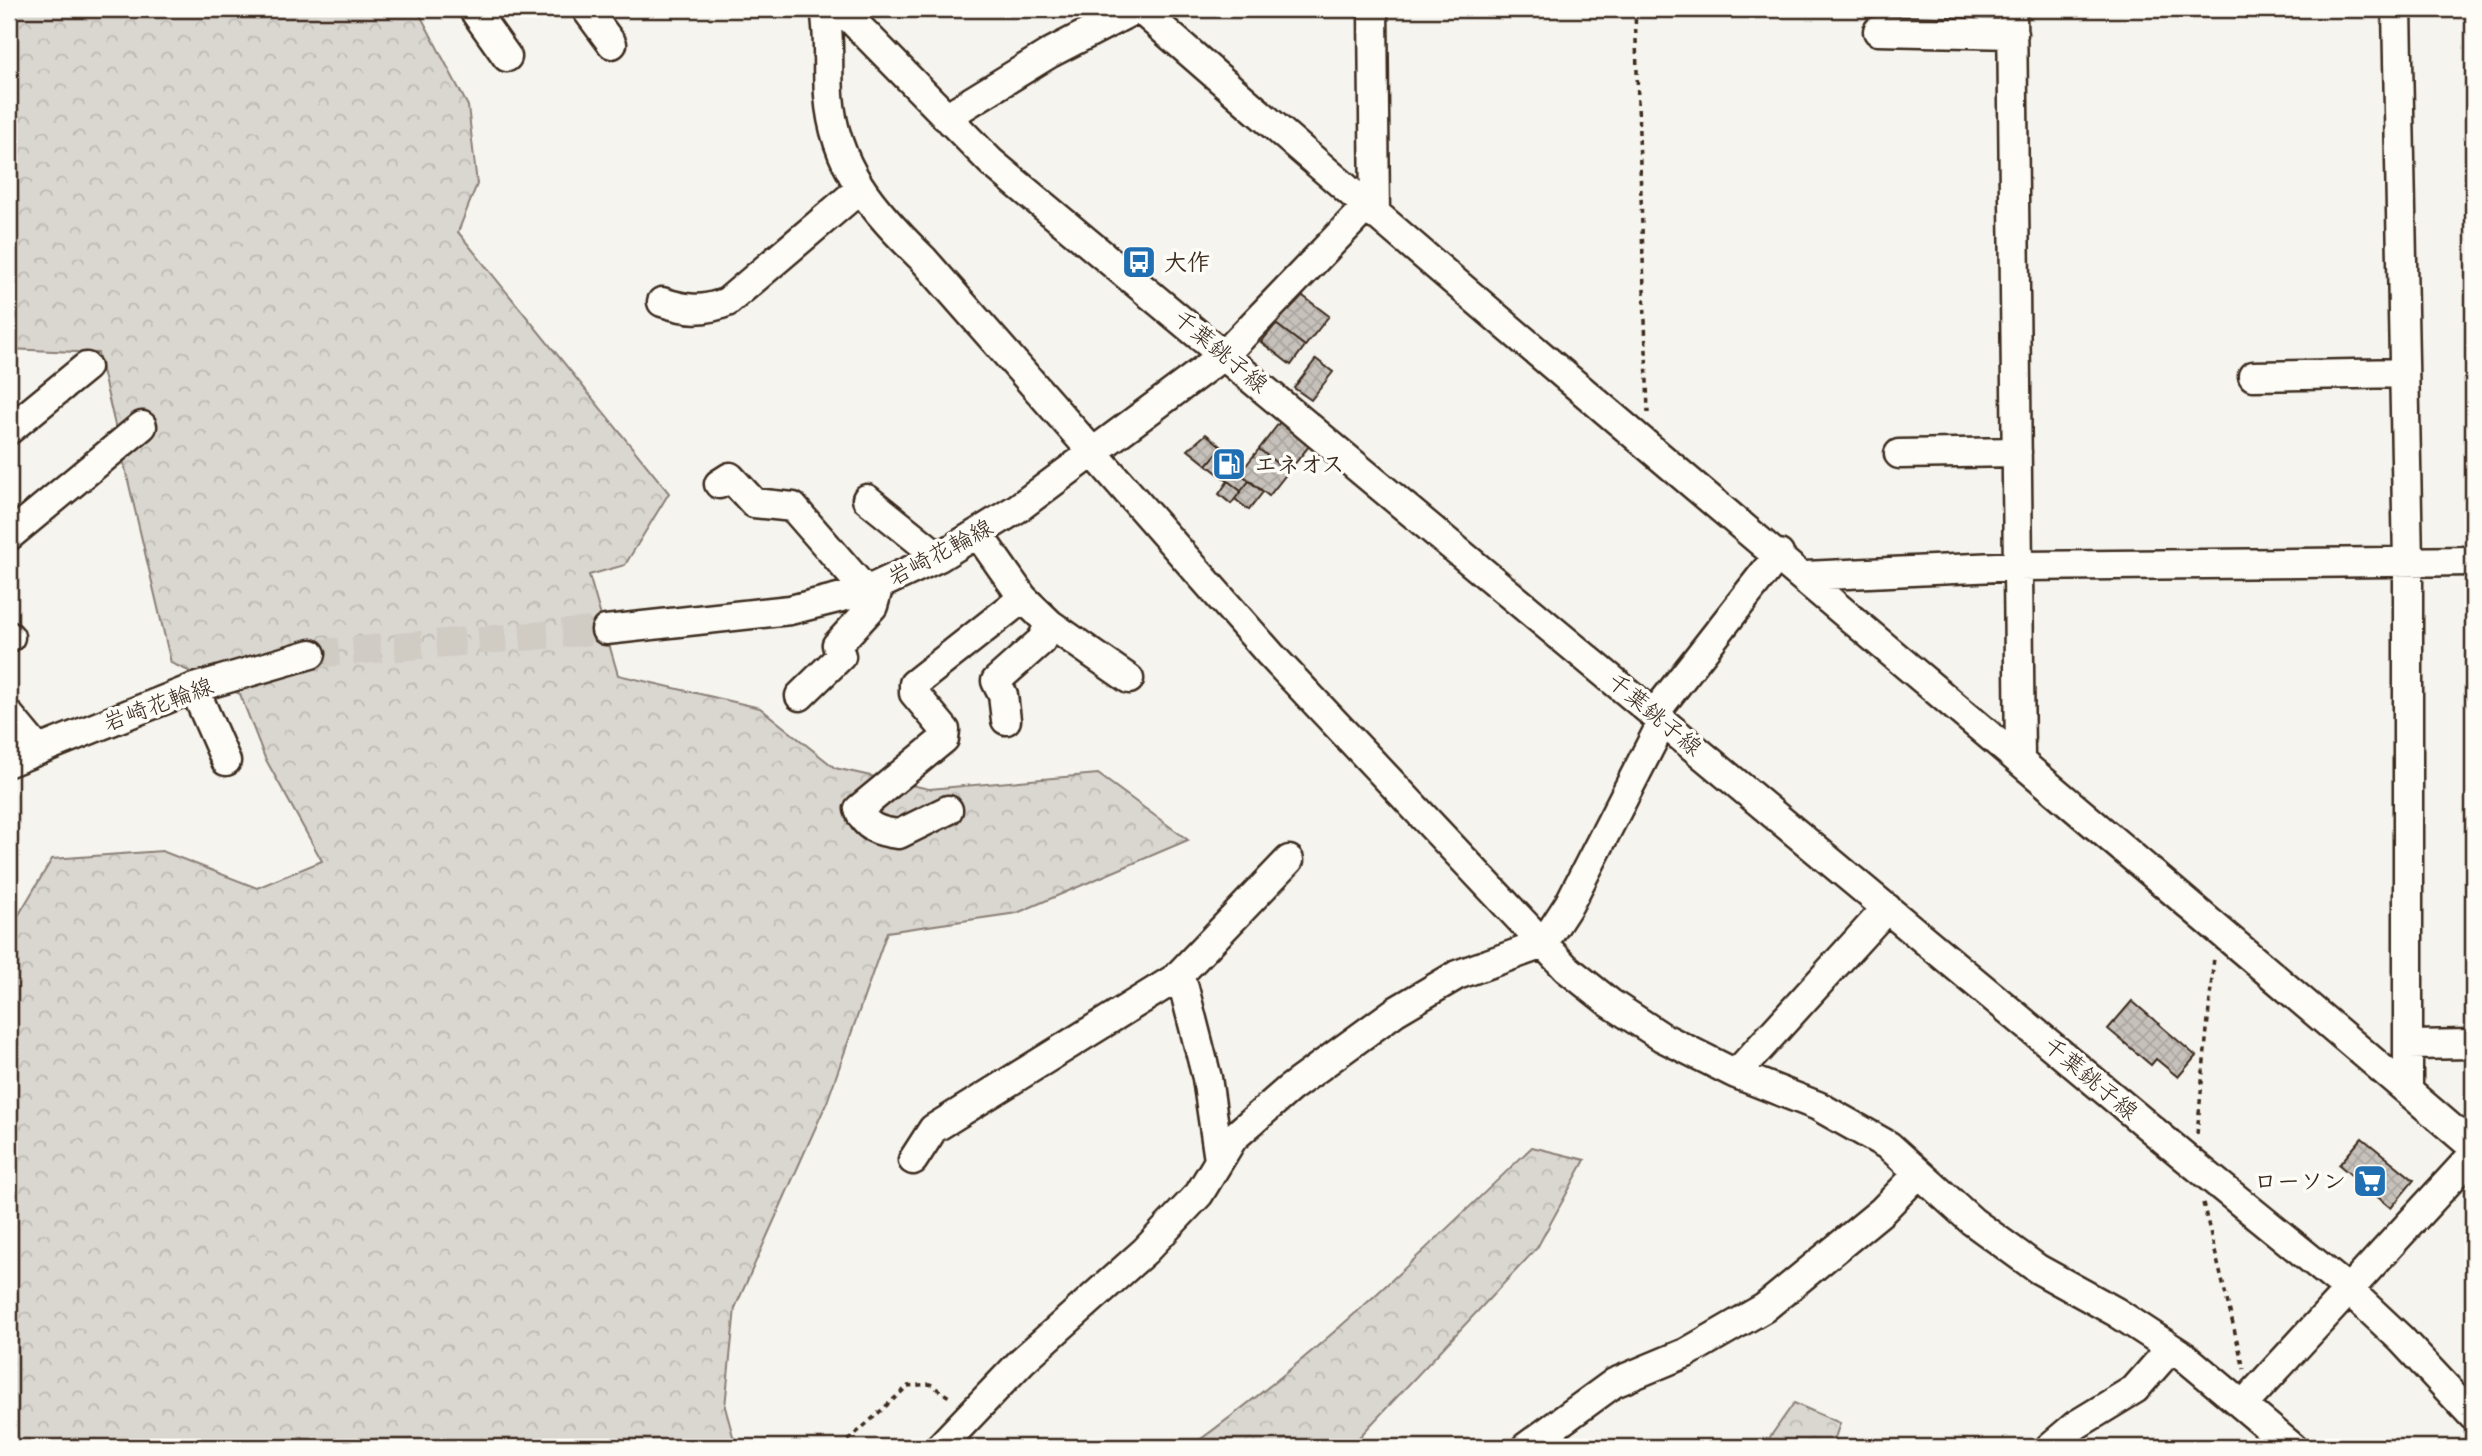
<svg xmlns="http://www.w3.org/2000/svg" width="2482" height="1456" font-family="'Comic Neue','Klee One',sans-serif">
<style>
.forest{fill:url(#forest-crowns);stroke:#8a8077;stroke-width:2}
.building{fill:url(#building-cross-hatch);stroke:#3b2a1e;stroke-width:2}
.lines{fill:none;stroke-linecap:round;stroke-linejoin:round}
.minor-tunnel{stroke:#d0ccc4;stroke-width:28;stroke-dasharray:28 14;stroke-linecap:butt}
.minor-casing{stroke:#3b2a1e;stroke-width:33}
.path{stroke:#3b2a1e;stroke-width:3.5;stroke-dasharray:5 5;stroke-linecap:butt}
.minor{stroke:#fdfcf7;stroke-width:28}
.labels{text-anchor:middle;stroke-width:7;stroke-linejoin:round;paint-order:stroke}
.poi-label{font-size:23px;font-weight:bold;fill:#3b2a1e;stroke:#fdfcf7;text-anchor:start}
.street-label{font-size:23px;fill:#3b2a1e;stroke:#fdfcf7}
</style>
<defs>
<pattern id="forest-crowns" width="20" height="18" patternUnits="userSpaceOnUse" patternTransform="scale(1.75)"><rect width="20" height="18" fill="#dad6d0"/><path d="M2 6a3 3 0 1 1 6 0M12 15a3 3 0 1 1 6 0" fill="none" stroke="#bcb8b2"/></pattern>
<pattern id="building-cross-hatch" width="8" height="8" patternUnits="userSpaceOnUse" patternTransform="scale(1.75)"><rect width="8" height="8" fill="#c7c1bb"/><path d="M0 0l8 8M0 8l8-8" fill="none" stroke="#aca6a0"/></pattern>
</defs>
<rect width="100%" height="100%" fill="#f5f4ee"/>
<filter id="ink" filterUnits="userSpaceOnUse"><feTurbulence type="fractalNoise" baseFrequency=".0143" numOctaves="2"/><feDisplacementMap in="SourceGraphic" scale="14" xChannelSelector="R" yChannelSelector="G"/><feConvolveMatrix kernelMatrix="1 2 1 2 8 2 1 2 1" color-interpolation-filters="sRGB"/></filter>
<g filter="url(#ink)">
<path class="forest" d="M9 9H417L468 106 477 184 458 232 669 493 625 565 589 575 618 675 760 708 835 768 929 789 1098 774 1188 840 1017 913 887 932 827 1102 735 1308 725 1407 736 1447H307L302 1437 260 1447H9V931L52 859 162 851 257 888 322 861 265 758 240 694 171 663 98 353 9 349Z
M1532 1147 1585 1160 1537 1248 1350 1447H1190C1314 1358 1422 1253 1532 1147Z
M1794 1403 1840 1423 1832 1447H1763Z"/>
<path class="building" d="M1299 293 1329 316 1305 346 1276 324Z
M1276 324 1305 346 1291 365 1261 342Z
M1316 359 1333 372 1311 400 1294 388Z
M1280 422 1310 445 1288 472 1259 449Z
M1206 434 1222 447 1207 465 1188 450Z
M1222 447 1246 465 1240 473 1249 481 1241 491 1207 465Z
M1259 449 1288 472 1269 496 1240 473Z
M1228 481 1241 491 1231 504 1219 494Z
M1249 481 1263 492 1249 510 1235 499Z
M2132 1001 2196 1056 2178 1077 2156 1059 2151 1065 2108 1029Z
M2362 1138 2414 1180 2391 1208 2339 1165Z"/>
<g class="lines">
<path class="minor-tunnel" d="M311 654 606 630"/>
<g class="minor-casing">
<path id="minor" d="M473 9 507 57
M586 9 612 44
M825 9C830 37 827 66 829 95 834 167 874 211 923 259L1270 654 1566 968 1610 1003 1662 1037 1736 1074 1818 1106 1889 1146 1972 1221 2038 1269 2116 1312 2185 1357 2292 1447
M841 9 991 162 2185 1157 2350 1291 2401 1339 2473 1416
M1140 9C1579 394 2030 766 2473 1147
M1373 9 1375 215
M2012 9 2020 759
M2397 9 2408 562V1091
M1878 31 2013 34
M946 117 1050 53 1135 9
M662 302C687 310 702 312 727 302L861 188
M2253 376 2404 373
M9 430 86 367
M1899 454 2017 452
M719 484 730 477 754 503 793 507 866 591
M867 499 939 557
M978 534 1023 598 1050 624 1129 679
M9 536 142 426
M1805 576 2018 566 2473 561
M606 630 790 610 866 591 939 557 1018 508 1225 354 1366 207
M9 636 10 637
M194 688 226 761
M800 696 841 656 837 645 873 606 879 585
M1654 714 1779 554
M9 715 38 750
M1006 720 1003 695 996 681 1041 641 1050 624
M9 762 194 688 311 654
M948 810 899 834C880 832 865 828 859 809L944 739 945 730 914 693V684L1023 598
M1176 978 1184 988 1207 1078 1219 1160
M2408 1045 2473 1044
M1736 1074 1887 908
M913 1160 933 1129 1176 978 1289 860
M2243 1405 2473 1155
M940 1447 1022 1361 1145 1251 1199 1194 1233 1138 1289 1089 1396 1011 1457 975 1543 944 1569 904 1663 721
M1526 1447 1614 1383 1686 1353 1764 1308 1882 1211 1919 1173
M2050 1447 2076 1425 2135 1389 2171 1348"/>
</g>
<path class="path" d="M1635 9 1648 413
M2197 1134 2214 957
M2203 1203 2244 1369
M841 1447 908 1386 930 1384 952 1399"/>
<use href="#minor" class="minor"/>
</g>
</g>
<defs>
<g id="bus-square" transform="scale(1.75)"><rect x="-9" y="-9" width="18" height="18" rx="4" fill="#1f6fb2" stroke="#fdfcf7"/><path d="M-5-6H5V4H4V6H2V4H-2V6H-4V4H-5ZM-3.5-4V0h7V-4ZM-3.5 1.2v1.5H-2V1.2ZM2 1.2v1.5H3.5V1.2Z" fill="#fff"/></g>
<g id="fuel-square" transform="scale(1.75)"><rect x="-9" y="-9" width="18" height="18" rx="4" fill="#1f6fb2" stroke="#fdfcf7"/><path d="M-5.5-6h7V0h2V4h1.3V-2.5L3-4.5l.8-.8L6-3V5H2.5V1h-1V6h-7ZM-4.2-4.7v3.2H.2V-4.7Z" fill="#fff"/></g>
<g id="supermarket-square" transform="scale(1.75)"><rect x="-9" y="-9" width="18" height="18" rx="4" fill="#1f6fb2" stroke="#fdfcf7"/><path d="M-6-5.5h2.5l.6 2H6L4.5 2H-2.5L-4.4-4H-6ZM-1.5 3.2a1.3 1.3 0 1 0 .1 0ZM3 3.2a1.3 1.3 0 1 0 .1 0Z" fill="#fff"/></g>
</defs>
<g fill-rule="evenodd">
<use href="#bus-square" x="1139" y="262"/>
<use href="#fuel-square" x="1229" y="464"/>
<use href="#supermarket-square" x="2370" y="1181"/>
</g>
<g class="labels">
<g class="poi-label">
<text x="1164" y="270">大作</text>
<text x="1254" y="472">エネオス</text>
<text x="2346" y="1189" text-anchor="end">ローソン</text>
</g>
<g class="street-label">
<text transform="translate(1221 351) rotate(40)" y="8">千葉銚子線</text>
<text transform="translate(940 552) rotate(-28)" y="8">岩崎花輪線</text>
<text transform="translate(158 704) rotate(-20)" y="8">岩崎花輪線</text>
<text transform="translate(1655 714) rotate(40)" y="8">千葉銚子線</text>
<text transform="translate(2091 1078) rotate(40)" y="8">千葉銚子線</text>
</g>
</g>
<rect width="2482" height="1456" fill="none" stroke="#fdfcf7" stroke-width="35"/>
<rect x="18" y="18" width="2447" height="1421" fill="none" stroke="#3b2a1e" stroke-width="2.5" filter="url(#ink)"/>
</svg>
